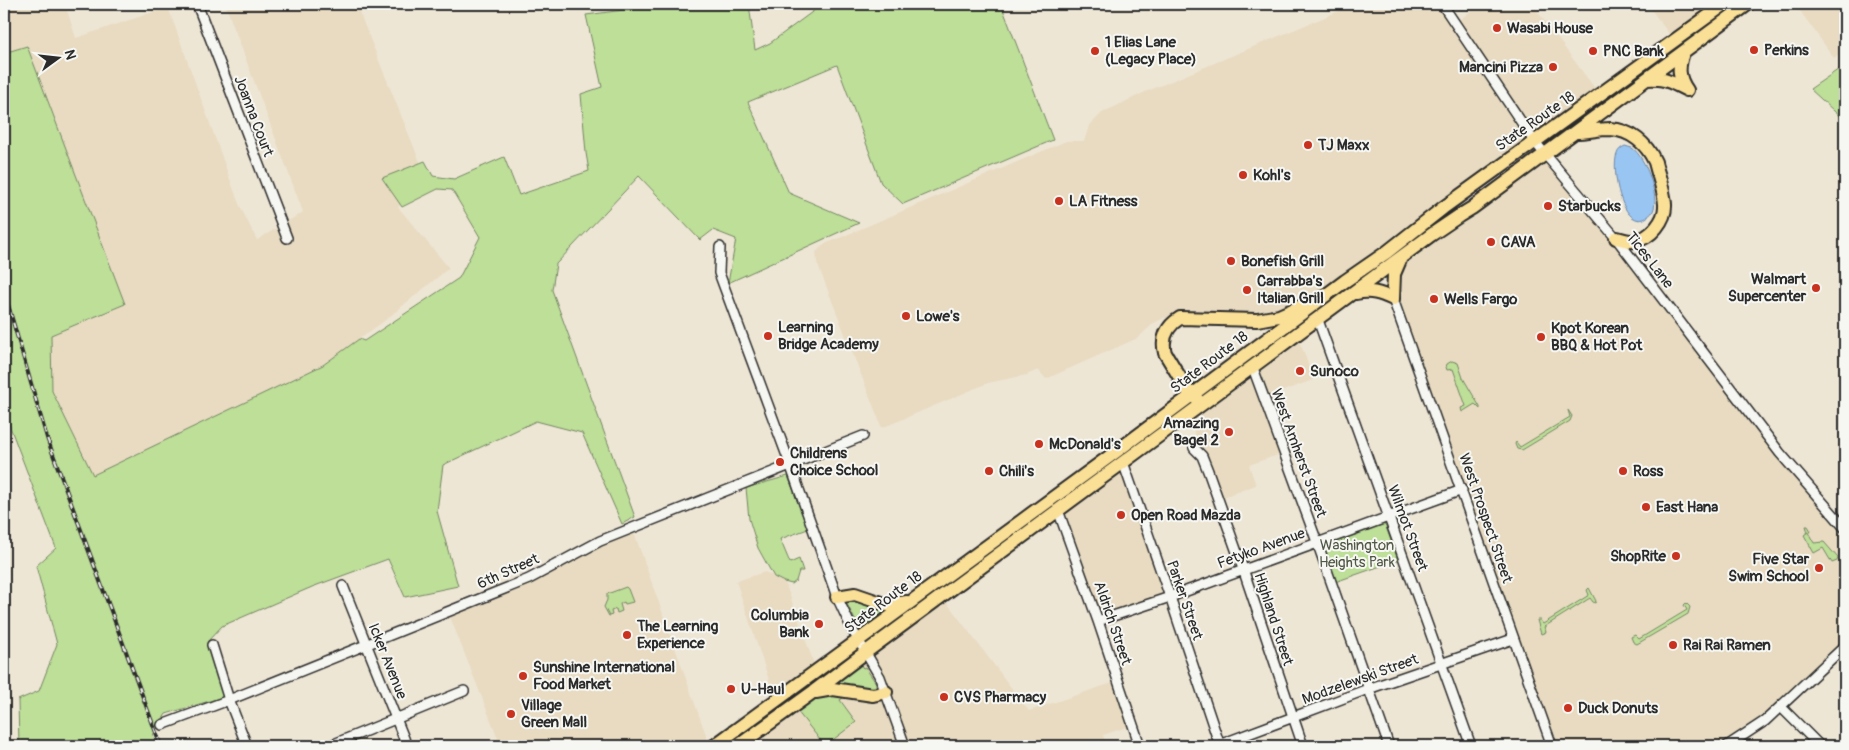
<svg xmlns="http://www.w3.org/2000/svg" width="1849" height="750" font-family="Pangolin,sans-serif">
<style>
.built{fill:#e8dbc1}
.green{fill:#bddf98;stroke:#748562}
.water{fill:#99c5f3;stroke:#6d87a3}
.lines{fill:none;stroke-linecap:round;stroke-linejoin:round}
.minor-casing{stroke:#2b2b2b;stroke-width:12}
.highway-casing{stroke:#2b2b2b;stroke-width:16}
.minor{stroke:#f6f6f2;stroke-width:9}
.highway{stroke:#fadf96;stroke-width:12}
.rail-casing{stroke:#2b2b2b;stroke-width:4}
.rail{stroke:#f6f6f2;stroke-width:2;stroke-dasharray:5.5;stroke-linecap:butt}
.poi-dot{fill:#c8321e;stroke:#f6f6f2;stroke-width:2}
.labels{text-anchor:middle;stroke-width:4;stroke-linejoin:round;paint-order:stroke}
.poi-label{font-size:15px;font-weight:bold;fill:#2b2b2b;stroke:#f6f6f2;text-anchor:start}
.street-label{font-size:15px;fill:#2b2b2b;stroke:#f6f6f2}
.park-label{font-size:15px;fill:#505846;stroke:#f6f6f2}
</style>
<rect width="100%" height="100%" fill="#eee6d5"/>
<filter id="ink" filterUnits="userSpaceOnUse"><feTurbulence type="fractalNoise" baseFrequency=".02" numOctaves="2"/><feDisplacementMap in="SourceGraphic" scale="10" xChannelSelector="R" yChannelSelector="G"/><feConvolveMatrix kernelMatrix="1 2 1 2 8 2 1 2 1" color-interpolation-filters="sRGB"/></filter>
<g filter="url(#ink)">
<path class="built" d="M4 4H65L76 38 168 7 239 204 257 240 303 212 225 4H356L427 179 398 207 449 268 383 322 323 365 93 476 52 391 51 335 124 304 27 46 4 53Z
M1356 4H1442L1455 23 1480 4H1532L1600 95 1326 295 1257 320 1164 318 1154 323 1138 338 1046 379 1038 370 1027 375 988 383 882 428 817 263 816 252 823 245 1066 141H1084L1089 126 1102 113 1145 92Z
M1647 4H1725L1674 41Z
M1795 4H1845L1844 50 1834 58Z
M1545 154 1670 307 1845 528V646L1816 674 1727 746H1552L1446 448 1393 285 1397 266Z
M1296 336 1304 352 1313 380 1264 398 1284 453 1249 465 1256 485 1218 499 1188 415Z
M1123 462 1170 597 1098 621 1058 510Z
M632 527 710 746H501L448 612Z
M765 572 785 582 817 672 779 699 772 689 736 581Z
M942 596 1029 711 1118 681 1133 725 1103 735 1106 746H738Z"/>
<path class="green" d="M669 4H749L755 50 770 43 823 4H1001L1053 140 903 204 881 183 837 65 748 102 789 193 859 223 728 283 736 239 713 230 700 240 639 176 556 264 552 290 635 517 622 524 582 433 536 421 443 465 437 511 458 586 405 597 388 559 312 587 222 626 207 642 223 697 166 714 153 735 157 746H19L18 700 39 691 57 644 36 566 56 548 4 411V53L27 46 125 304 51 335 52 391 93 475 323 365 359 339 364 341 459 278 480 237 452 190 438 189 402 207 382 178 425 161 433 176 454 179 504 157 519 195 589 171 586 153 581 94 602 87 586 15Z
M1845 65V121L1810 89Z
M1452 361 1458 363 1463 378 1480 407V409L1475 404 1462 412 1461 408 1466 406 1453 369 1447 370 1446 367 1447 364Z
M1568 410 1572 416 1570 421 1522 450 1517 449 1515 444 1516 442 1520 447 1570 417Z
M788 476 808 529 780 539 790 563 799 559 803 571H799L796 581 792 584 784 582 774 577 758 548 749 519 746 488Z
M1383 523 1386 527 1398 560 1335 582 1323 548 1325 544Z
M1806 526H1808L1811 531 1809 534 1814 543 1824 542 1838 558 1837 561 1832 563 1823 548 1814 553 1804 535 1808 532Z
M626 587 628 589 633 602 625 604 624 602 620 604 622 611 617 613 616 609 611 611 612 615 609 616 604 607 607 600V594Z
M1589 588 1596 601 1595 603 1593 602 1590 598 1544 627 1546 632 1541 634 1537 620H1540L1543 624 1589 595 1587 590Z
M849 598 888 609 863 628 855 620 846 602 845 601Z
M1686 603 1690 607 1688 614 1637 644 1633 642 1631 637 1635 635 1639 639 1687 610 1684 605Z
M860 664 863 668 865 667 876 683V688L873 689 836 684Z
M823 694 846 696 840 700 856 722 825 746 797 711 814 698Z"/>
<path class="water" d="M1625 146C1627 147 1630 147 1632 148 1645 156 1660 197 1653 211 1651 214 1648 217 1644 219 1621 227 1611 168 1617 154 1618 150 1621 148 1625 146Z"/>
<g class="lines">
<g class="minor-casing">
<path id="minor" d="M197 4 287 238
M1442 4 1534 141 1616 238 1780 453 1845 528
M720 247 719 273 790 464 837 597 853 631 880 677 905 746
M1393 299 1552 746
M1318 320 1471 746
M1253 368 1317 542 1389 746
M1194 448 1202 456 1208 471 1243 569 1303 746
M1123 462 1170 597 1220 746
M1058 510 1098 621 1140 746
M343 586 407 746
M1098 621 1170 597 1462 490
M212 645 229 700 247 746
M1781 707 1820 746
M162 725 229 700 529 579 600 541 863 436
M329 746 464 691
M1216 746 1368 689 1513 639
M1727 746 1765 721 1845 646"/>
</g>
<g class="highway-casing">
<path id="highway" d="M1683 53C1678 67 1678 78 1687 90
M1647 79C1667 78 1670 82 1687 90
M1575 132C1587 132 1598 129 1610 129 1631 130 1647 144 1655 162 1658 175 1664 190 1665 204 1666 220 1651 238 1635 241 1629 242 1622 239 1616 238
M1356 293C1371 290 1380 293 1393 299L1394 274 1400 260
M1197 399 1191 396 1165 353C1161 338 1167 326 1180 318L1257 320 1279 316 1306 304
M837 597 855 594 887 605 907 602
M816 692 833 689 873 695 886 692
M714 746 1117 451 1345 281 1387 252 1443 208 1725 4
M738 746 813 692 866 652 1431 235 1459 216 1472 208 1748 4"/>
</g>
<use href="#minor" class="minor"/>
<use href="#highway" class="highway"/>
<g class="rail-casing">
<path id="rail" d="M4 291 47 438 161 746"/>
</g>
<use href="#rail" class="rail"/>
</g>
</g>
<g class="poi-dot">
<circle cx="1497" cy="28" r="5"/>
<circle cx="1754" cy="50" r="5"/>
<circle cx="1095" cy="51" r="5"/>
<circle cx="1593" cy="51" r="5"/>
<circle cx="1553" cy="67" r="5"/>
<circle cx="1308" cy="145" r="5"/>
<circle cx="1243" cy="175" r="5"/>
<circle cx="1059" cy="201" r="5"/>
<circle cx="1548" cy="206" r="5"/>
<circle cx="1491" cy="242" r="5"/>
<circle cx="1231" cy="261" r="5"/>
<circle cx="1816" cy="288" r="5"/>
<circle cx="1247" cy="290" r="5"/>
<circle cx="1434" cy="299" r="5"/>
<circle cx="906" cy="316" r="5"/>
<circle cx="768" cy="336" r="5"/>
<circle cx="1541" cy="337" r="5"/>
<circle cx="1300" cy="371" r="5"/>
<circle cx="1229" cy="432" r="5"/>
<circle cx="1039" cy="444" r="5"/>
<circle cx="780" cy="462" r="5"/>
<circle cx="989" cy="471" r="5"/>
<circle cx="1623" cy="471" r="5"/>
<circle cx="1646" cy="507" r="5"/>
<circle cx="1121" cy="515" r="5"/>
<circle cx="1676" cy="556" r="5"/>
<circle cx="1819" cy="568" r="5"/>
<circle cx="819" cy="624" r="5"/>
<circle cx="627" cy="635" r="5"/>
<circle cx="1673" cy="645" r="5"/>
<circle cx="523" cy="676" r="5"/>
<circle cx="731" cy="689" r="5"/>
<circle cx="944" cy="697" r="5"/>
<circle cx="1568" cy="708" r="5"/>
<circle cx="511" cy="714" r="5"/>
</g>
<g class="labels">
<g class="poi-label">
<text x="1507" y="33">Wasabi House</text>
<text x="1105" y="47">1 Elias Lane<tspan x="1105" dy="17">(Legacy Place)</tspan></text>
<text x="1764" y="55">Perkins</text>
<text x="1603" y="56">PNC Bank</text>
<text x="1543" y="72" text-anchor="end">Mancini Pizza</text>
<text x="1318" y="150">TJ Maxx</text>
<text x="1253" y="180">Kohl's</text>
<text x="1069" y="206">LA Fitness</text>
<text x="1558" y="211">Starbucks</text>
<text x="1501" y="247">CAVA</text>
<text x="1241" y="266">Bonefish Grill</text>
<text x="1806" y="284" text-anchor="end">Walmart<tspan x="1806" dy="17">Supercenter</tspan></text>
<text x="1257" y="286">Carrabba's<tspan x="1257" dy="17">Italian Grill</tspan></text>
<text x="1444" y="304">Wells Fargo</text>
<text x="916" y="321">Lowe's</text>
<text x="778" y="332">Learning<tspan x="778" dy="17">Bridge Academy</tspan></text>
<text x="1551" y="333">Kpot Korean<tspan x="1551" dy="17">BBQ &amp; Hot Pot</tspan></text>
<text x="1310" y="376">Sunoco</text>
<text x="1219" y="428" text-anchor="end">Amazing<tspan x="1219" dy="17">Bagel 2</tspan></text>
<text x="1049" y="449">McDonald's</text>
<text x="790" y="458">Childrens<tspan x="790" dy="17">Choice School</tspan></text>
<text x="999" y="476">Chili's</text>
<text x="1633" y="476">Ross</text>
<text x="1656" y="512">East Hana</text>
<text x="1131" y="520">Open Road Mazda</text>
<text x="1666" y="561" text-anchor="end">ShopRite</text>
<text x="1809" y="564" text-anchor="end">Five Star<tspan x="1809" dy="17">Swim School</tspan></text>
<text x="809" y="620" text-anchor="end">Columbia<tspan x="809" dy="17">Bank</tspan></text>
<text x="637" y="631">The Learning<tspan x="637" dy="17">Experience</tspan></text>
<text x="1683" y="650">Rai Rai Ramen</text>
<text x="533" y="672">Sunshine International<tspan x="533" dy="17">Food Market</tspan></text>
<text x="741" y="694">U-Haul</text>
<text x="954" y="702">CVS Pharmacy</text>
<text x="521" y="710">Village<tspan x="521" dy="17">Green Mall</tspan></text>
<text x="1578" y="713">Duck Donuts</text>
</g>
<g class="street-label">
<text transform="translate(254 116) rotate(69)" y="5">Joanna Court</text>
<text transform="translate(1535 121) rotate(-35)" y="5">State Route 18</text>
<text transform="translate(1650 260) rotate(52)" y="5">Tices Lane</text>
<text transform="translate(1209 362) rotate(-37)" y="5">State Route 18</text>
<text transform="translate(1299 453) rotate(70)" y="5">West Amherst Street</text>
<text transform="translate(1486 518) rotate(71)" y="5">West Prospect Street</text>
<text transform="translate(1408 528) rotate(70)" y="5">Wilmot Street</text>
<text transform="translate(1261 548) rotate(-20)" y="5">Fetyko Avenue</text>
<text transform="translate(508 571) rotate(-24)" y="5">6th Street</text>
<text transform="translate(1185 600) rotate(71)" y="5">Parker Street</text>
<text transform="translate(883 602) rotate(-37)" y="5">State Route 18</text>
<text transform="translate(1274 619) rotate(72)" y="5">Highland Street</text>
<text transform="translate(1113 623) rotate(71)" y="5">Aldrich Street</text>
<text transform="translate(388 661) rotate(68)" y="5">Icker Avenue</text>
<text transform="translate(1360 679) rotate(-20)" y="5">Modzelewski Street</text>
</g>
<g class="park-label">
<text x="1357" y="550">Washington<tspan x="1357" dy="17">Heights Park</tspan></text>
</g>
</g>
<rect width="1849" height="750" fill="none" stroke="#f6f6f2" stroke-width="20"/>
<rect x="10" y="10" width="1829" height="730" fill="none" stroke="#2b2b2b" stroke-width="2" filter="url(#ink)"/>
<g transform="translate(58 58) rotate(75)" stroke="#f6f6f2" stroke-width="4" paint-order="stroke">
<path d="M0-4L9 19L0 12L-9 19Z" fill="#2b2b2b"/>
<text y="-8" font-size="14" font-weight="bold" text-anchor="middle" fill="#2b2b2b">N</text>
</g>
</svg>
